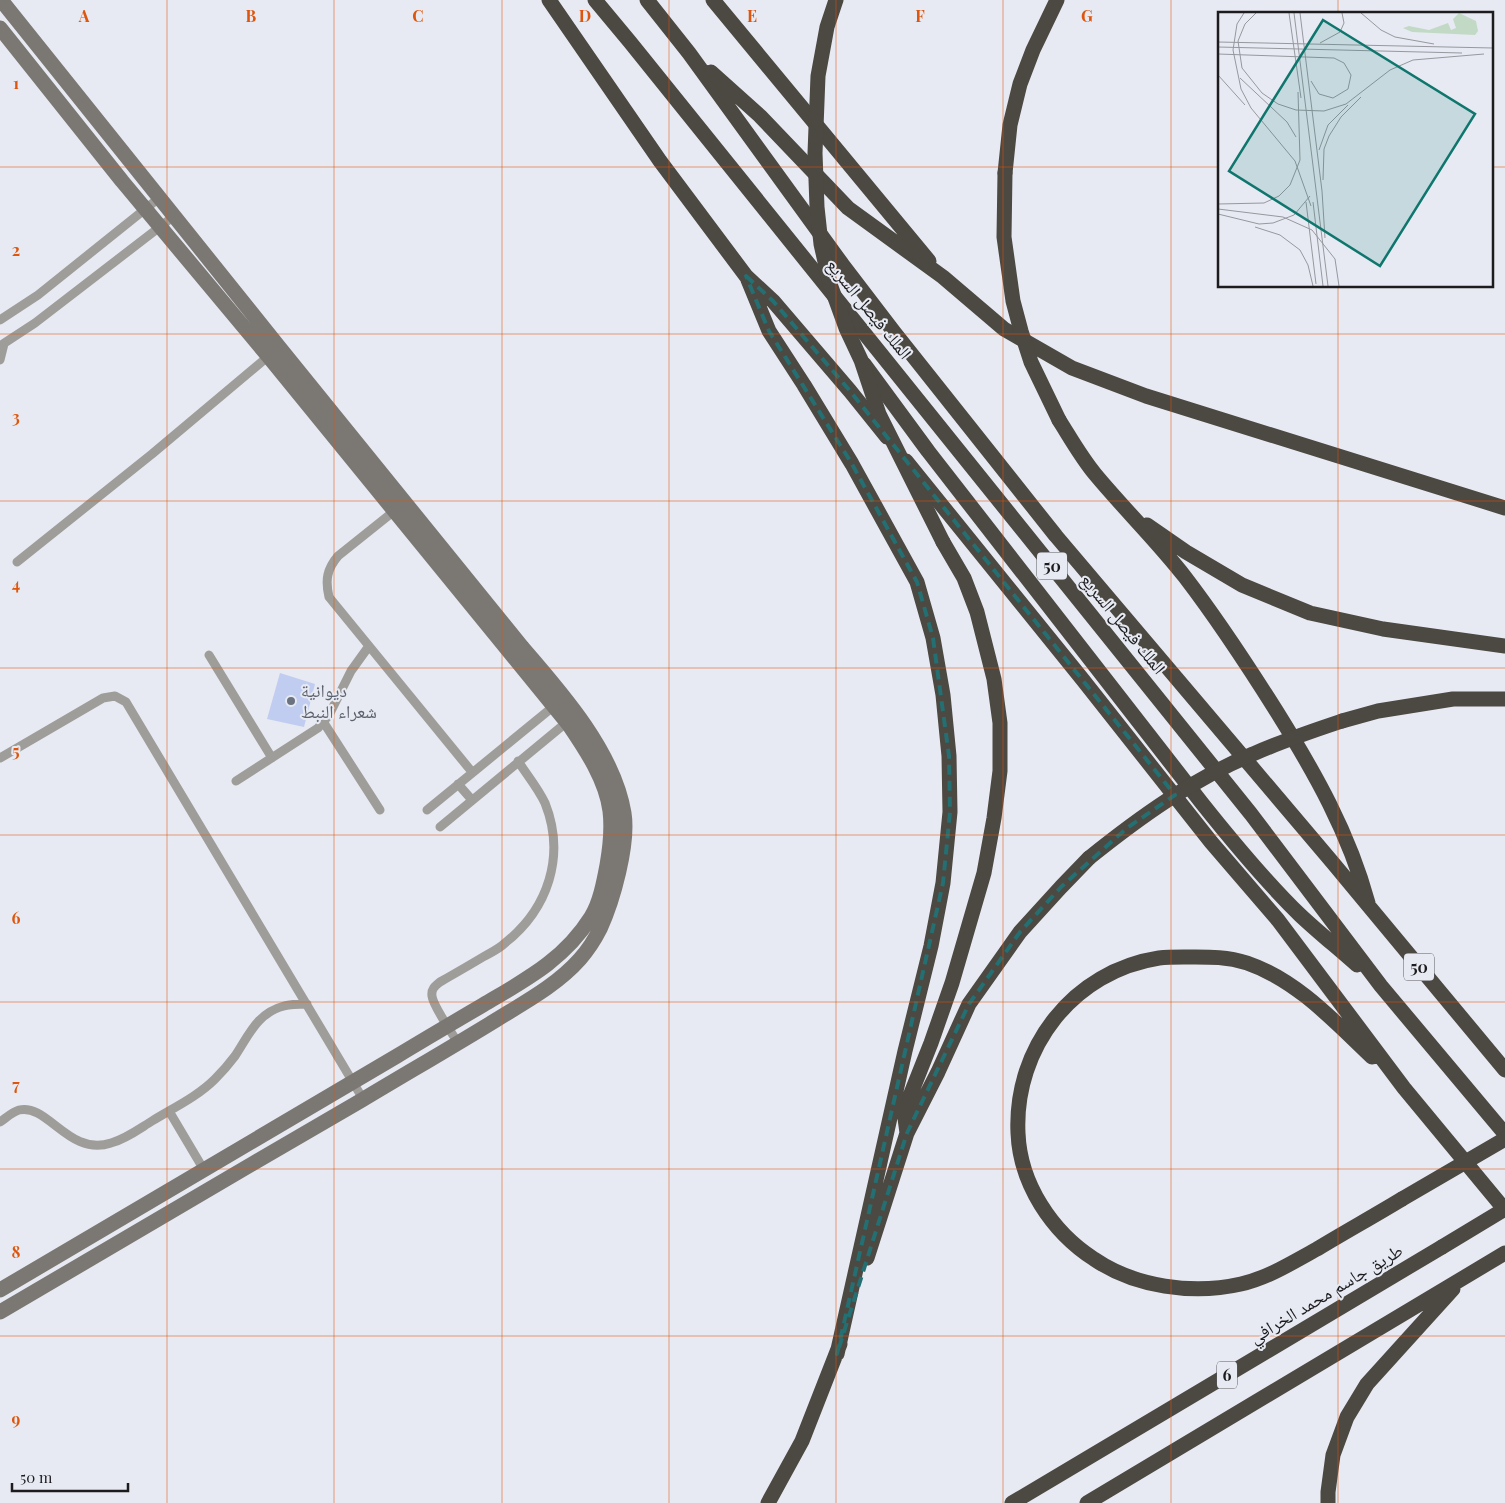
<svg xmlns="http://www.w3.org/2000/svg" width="1505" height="1503" font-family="'Playfair Display','Noto Naskh Arabic',serif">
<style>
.building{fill:#c1ccf1}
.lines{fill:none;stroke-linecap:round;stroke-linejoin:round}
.lane{stroke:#9f9d9a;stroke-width:9}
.secondary{stroke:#7b7874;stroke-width:15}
.highway{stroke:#4c4842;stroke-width:15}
.highway-bridge{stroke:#4c4842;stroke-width:15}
.marked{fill:none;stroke:#246f72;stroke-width:4;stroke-dasharray:10 6;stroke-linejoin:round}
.grid{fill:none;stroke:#de560d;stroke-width:1;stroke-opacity:0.55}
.worship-dot{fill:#6b7280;stroke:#e7eaf2;stroke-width:2}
.labels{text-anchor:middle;stroke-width:4;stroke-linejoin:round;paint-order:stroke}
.shield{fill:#e7eaf2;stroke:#595a5e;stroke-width:1}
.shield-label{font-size:16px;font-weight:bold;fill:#1c1c1f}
.street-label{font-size:18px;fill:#1c1c1f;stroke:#e7eaf2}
.worship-label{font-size:18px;fill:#5b616d;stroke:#e7eaf2;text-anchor:start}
.inset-road{fill:none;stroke:#96989e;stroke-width:1}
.view{fill:#0f766e;fill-opacity:0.15;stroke:#0f766e;stroke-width:2.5}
.inset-edge{fill:none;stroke:#1c1c1f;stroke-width:2.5}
.grid-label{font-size:16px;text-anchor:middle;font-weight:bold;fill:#de560d;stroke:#e7eaf2;stroke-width:4;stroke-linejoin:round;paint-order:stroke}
</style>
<rect width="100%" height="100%" fill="#e7eaf2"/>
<path class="building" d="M280 673 315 684 304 727 267 719Z"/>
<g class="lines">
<path class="lane" d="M0 320 38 295 159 198
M0 346 35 323 174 216
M0 360 4 344
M398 508 338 556C327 569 325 580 329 597L472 772
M17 562 152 454 271 354
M209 655 272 758
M324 723 380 810
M0 758 103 698 115 696 126 702 363 1099
M236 781 318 728 329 715 351 671 369 646
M458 784 472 800
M427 810 554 706
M440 827 567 722
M458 1043C452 1033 433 1006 432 996 431 989 435 986 440 982 454 974 468 966 483 957 490 953 499 949 505 943 548 909 566 856 545 803 538 788 527 775 518 761
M169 1111 204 1170
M0 1122C6 1118 12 1112 19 1110 48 1103 69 1157 111 1143 126 1139 139 1129 152 1121 173 1108 197 1097 215 1079 222 1072 229 1064 235 1056 249 1035 257 1013 284 1006 291 1004 299 1004 307 1004"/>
<path class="secondary" d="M0 28 122 181 268 356 569 725C586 750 606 780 610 811 612 828 610 848 607 865 604 881 600 903 591 917 564 960 525 980 483 1005 454 1022 425 1039 397 1056 265 1135 132 1212 0 1290
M0 1312C121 1241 241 1170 362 1100 407 1073 452 1047 496 1020 525 1002 557 985 580 959 587 951 595 939 600 929 613 901 629 844 624 813 614 752 562 693 522 647L279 347 1 0"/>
<path class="highway" d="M549 0 660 161 746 276 773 301 850 391 887 437
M595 0 630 42 1251 814 1381 986 1505 1134
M647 0 689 53 842 264 894 332 1056 536 1333 863 1505 1070
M713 0 929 261
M711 72 760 116 848 208 943 277 1004 329 1072 368 1146 396 1505 508
M1005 173 1010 125 1020 84 1033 50 1057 0
M748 280 769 331 804 385 852 464 917 582 933 638 943 695 949 756 950 812 943 883 931 946 905 1051 837 1354
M864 364 928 451 1201 802C1232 841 1264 880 1300 915 1318 932 1338 948 1357 965
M1059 420C1071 439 1081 457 1095 474 1124 509 1157 541 1185 577 1218 620 1248 666 1277 712 1315 773 1349 833 1368 903
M906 461 1083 680 1211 842 1278 920 1404 1088 1505 1210
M1147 525 1186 552 1242 585 1310 613 1383 629 1505 646
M1342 721 1378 711 1453 699H1505
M1372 1057C1335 1022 1297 980 1247 963 1225 956 1206 957 1184 957 1176 957 1167 957 1159 958 1074 971 1014 1047 1018 1133 1020 1184 1052 1232 1094 1259 1135 1287 1193 1295 1241 1284 1268 1278 1293 1262 1317 1249 1345 1232 1374 1216 1402 1199
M907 1133 904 1111 931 1043 952 983 984 873 994 818 1000 771V723L994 679 977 612 964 578 943 542
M867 1258 907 1133 938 1072 969 1004 1020 932 1061 887 1089 858
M768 1503 802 1441 840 1344
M1012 1503 1442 1247
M1087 1503 1505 1253
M1328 1503V1492L1333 1455 1347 1417 1367 1384 1453 1289"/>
<path class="highway-bridge" d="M836 0 827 27 818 76 815 153 817 207 821 244 830 284 846 328 861 360 879 414 943 542
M1005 173 1004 237 1013 301 1021 331 1031 362 1059 420
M1089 858C1140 817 1193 779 1253 754 1282 741 1312 731 1342 721
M1402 1199 1505 1139
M1442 1247 1505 1209"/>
</g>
<path class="marked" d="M746 276 773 301 850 391 1175 795 1127 828 1061 887 1020 932 969 1004 907 1133 837 1354 943 883 950 812 949 756 933 638 917 582 852 464 769 331Z"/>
<path class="grid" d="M167 0V1503M334 0V1503M502 0V1503M669 0V1503M836 0V1503M1003 0V1503M1171 0V1503M1338 0V14M0 167H1219M1491 167H1505M1338 286V1503M0 334H1505M0 501H1505M0 668H1505M0 835H1505M0 1002H1505M0 1169H1505M0 1336H1505"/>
<circle class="worship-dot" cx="291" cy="701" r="5"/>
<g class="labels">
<g class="shield">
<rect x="1037" y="552.5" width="30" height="27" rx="4"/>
<rect x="1404" y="953.5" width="30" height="27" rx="4"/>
<rect x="1217" y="1361.5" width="20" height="27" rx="4"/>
</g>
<g class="shield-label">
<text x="1052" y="572">50</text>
<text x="1419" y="973">50</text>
<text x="1227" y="1381">6</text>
</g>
<g class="street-label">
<text transform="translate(869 309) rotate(51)" y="6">الملك فيصل السريع</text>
<text transform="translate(1123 624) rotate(51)" y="6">الملك فيصل السريع</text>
<text transform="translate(1326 1294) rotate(-31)" y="6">طريق جاسم محمد الخرافي</text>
</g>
<g class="worship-label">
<text x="301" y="697">ديوانية<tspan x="301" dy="21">شعراء النبط</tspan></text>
</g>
</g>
<g transform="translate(1218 12)">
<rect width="275" height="275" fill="#e7eaf2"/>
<path d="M241 1 258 9 260 19 257 23 194 20 185 16 191 14 211 18 230 11 233 18 238 16 235 7Z" fill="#c2d9c5"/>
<path class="inset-road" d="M26 1 19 12 15 38 23 77 33 96 77 149 93 194M38 1 27 12 20 29 24 56 44 81 60 92 78 98 106 99 128 92 172 58 195 48 266 42M71 1 83 86M76 1 110 274M82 1 104 179 107 226M143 1 163 18 177 25 216 32M0 30 275 36M102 31 122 20 126 11 124 1M0 35 244 41M0 42 116 46 126 51 133 63 130 77 115 86 101 82 93 69M0 63 27 93M22 66 69 110 78 125M101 138 110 113 130 93M105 168 106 137 111 124 123 105 143 85M88 190 98 272M95 190 105 274M0 192 46 191 61 184 72 173 82 148 80 80M0 197 65 205 94 218 117 247 121 274M0 202 41 212 55 211 76 203 92 184M37 215 62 223 82 238 90 253 95 274"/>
<path class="view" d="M105 8 257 102 162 254 11 159Z"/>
<rect width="275" height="275" class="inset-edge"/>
</g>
<g class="grid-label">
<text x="84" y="22">A</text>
<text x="251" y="22">B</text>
<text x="418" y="22">C</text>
<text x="585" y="22">D</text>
<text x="752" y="22">E</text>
<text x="920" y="22">F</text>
<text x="1087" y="22">G</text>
<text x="16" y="89">1</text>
<text x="16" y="256">2</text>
<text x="16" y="423">3</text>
<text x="16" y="590">4</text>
<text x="16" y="757">5</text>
<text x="16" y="924">6</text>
<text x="16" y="1091">7</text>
<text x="16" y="1258">8</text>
<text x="16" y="1425">9</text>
</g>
<path d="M12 1483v8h116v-8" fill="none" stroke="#1c1c1f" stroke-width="2.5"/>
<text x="20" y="1483" font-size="15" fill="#1c1c1f" stroke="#e7eaf2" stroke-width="4" paint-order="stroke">50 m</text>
</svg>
